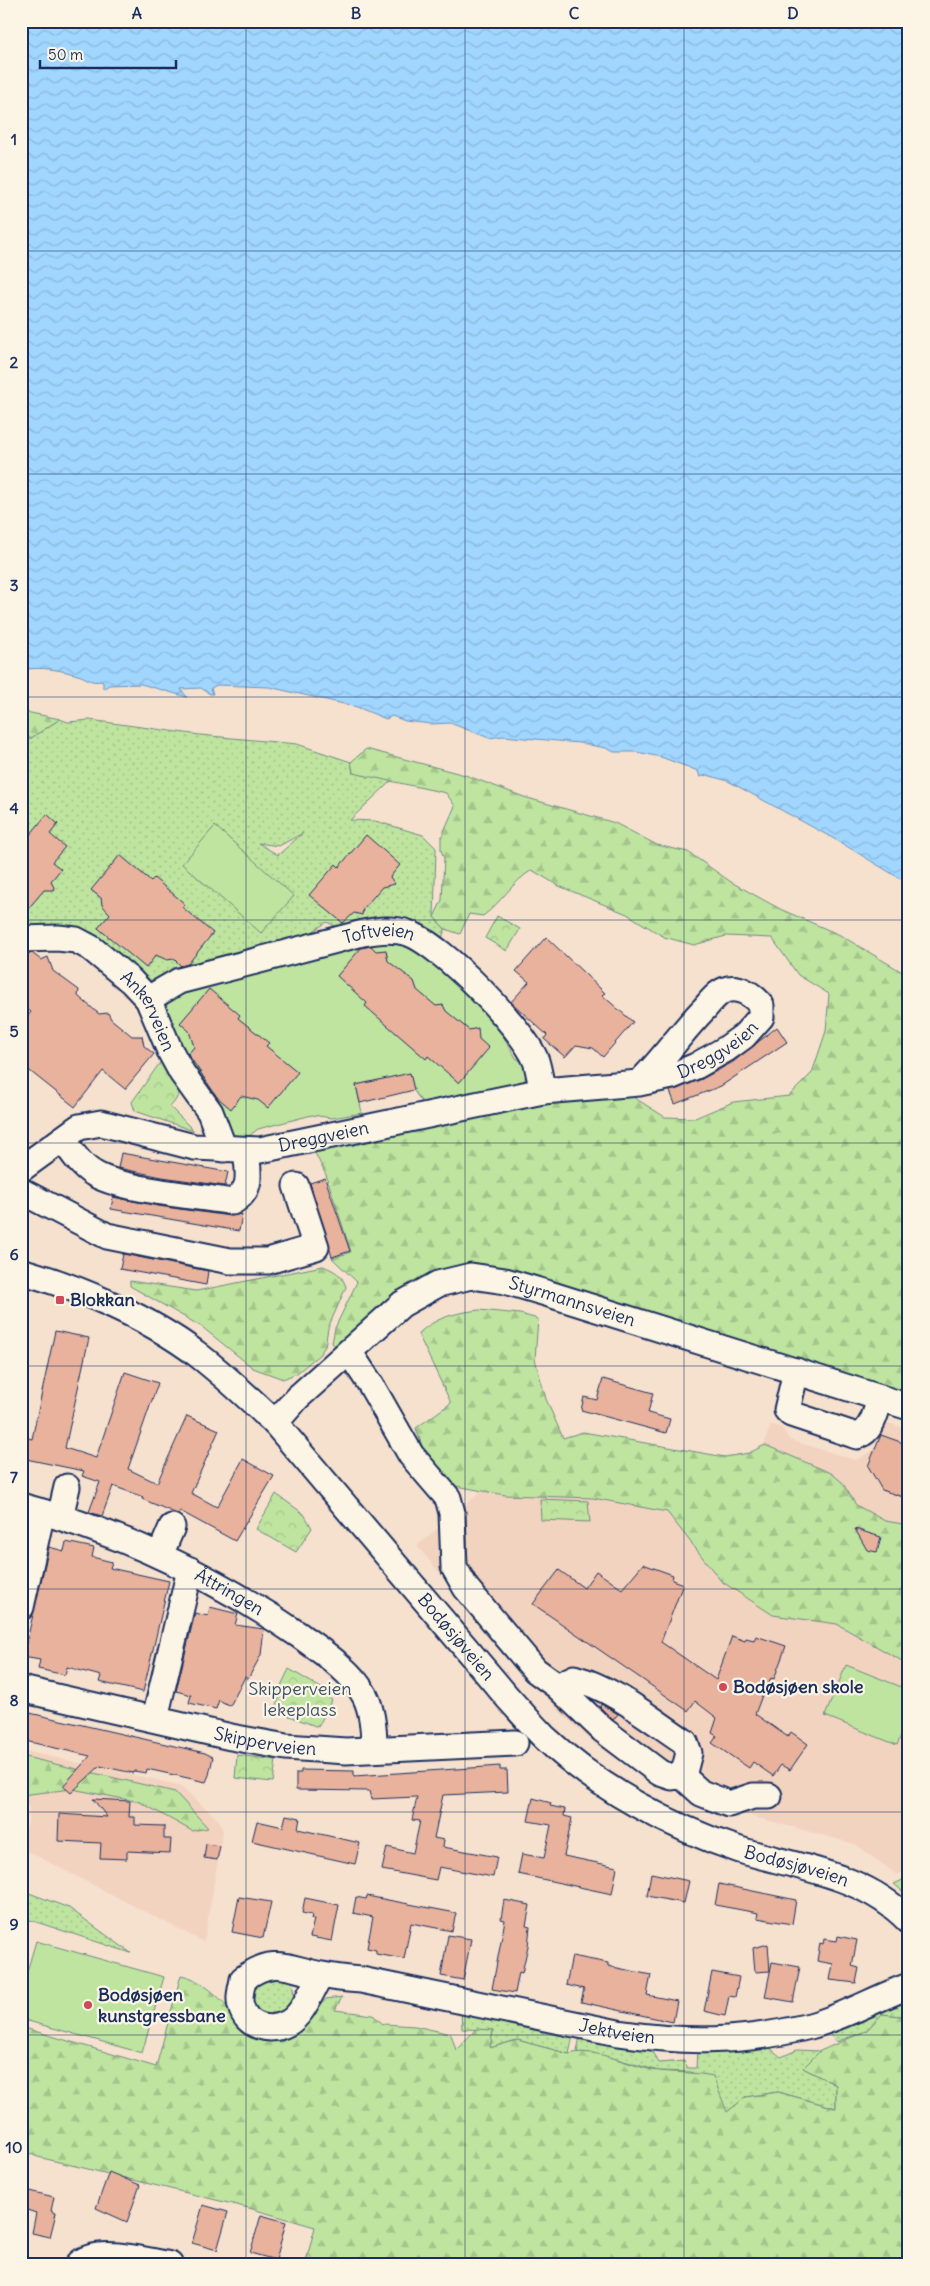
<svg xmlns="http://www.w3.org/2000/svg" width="930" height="2286" font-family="Delius,sans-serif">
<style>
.built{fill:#f2d3c0}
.grass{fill:url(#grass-dots);stroke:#6d8a7e;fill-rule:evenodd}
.forest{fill:url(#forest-firs);stroke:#6d8a7e}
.park{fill:url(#park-crowns);stroke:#6d8a7e}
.garden{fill:#bfe49f;stroke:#6d8a7e}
.water{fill:url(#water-waves);stroke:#6b93bf}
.building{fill:#e8b29c;stroke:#1b2f5e}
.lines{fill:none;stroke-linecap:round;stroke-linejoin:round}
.minor-casing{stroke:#1b2f5e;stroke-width:29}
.minor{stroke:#fcf5e5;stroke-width:25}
.grid{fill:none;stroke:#1b2f5e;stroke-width:1;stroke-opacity:0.55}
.poi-dot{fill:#d1495b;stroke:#fcf5e5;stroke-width:2}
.labels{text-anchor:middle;stroke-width:4.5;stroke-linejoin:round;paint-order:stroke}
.street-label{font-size:18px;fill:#1b2f5e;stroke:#fcf5e5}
.poi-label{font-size:18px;font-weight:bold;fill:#1b2f5e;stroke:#fcf5e5;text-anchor:start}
.park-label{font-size:18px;fill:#3c536b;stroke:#fcf5e5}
.neatline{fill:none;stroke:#1b2f5e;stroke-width:2}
.grid-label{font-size:16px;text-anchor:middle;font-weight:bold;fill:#1b2f5e}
</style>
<defs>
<pattern id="grass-dots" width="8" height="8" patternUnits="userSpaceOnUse" patternTransform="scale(1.25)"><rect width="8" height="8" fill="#bfe49f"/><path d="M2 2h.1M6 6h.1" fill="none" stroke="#a4c48b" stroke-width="1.8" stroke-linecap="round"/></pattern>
<pattern id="forest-firs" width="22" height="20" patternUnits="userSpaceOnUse" patternTransform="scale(1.25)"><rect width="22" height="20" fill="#bfe49f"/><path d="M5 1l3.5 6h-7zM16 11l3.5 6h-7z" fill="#a4c48b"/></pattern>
<pattern id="park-crowns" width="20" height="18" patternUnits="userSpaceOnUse" patternTransform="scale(1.25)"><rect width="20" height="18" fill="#bfe49f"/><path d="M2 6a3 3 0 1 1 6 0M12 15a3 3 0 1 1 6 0" fill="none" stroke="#a4c48b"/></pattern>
<pattern id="water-waves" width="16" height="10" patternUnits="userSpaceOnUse" patternTransform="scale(1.25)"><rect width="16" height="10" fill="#a0d6ff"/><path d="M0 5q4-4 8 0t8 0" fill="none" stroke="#89b8dd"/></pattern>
</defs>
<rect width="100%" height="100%" fill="#f6e1cf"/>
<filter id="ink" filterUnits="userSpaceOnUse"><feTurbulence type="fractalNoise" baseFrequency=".02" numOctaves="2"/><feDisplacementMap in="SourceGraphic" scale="10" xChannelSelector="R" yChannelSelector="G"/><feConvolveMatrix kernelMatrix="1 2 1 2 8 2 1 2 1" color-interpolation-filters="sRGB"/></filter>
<g filter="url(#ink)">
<path class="built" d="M883 1421 909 1430V1575L764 1466 765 1441 771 1424 782 1428 790 1440 856 1460 875 1449Z
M525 1454 909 1576V1869L897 1875 855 1844 721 1808 640 1775 595 1744 562 1714 513 1661 417 1546Z
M21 1750 179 1785 219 1820 223 1831 204 1942 21 1848V1838L28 1823 29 1808 21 1797Z"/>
<path class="grass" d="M60 719 68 722 90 720 200 735 297 744 351 762 353 773 392 780 350 820 375 821 423 835 436 848 434 917 445 929 440 944 345 931 327 922 312 932 310 943 270 950 143 982 102 942 72 925 62 932 21 930V738H31ZM303 833 278 855 258 843 279 846Z
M21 1890 69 1908 131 1953 21 1917Z
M259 1977 289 1978C297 1994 295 2002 285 2016L257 2018 248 1988Z
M898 2000H909V2017L882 2014 866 2031 836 2042 827 2031Z
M461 2011 574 2031 569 2054 517 2040 490 2048 493 2030 462 2029Z
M580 2036 643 2047 652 2052 659 2063 684 2061 688 2068H696L697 2051 772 2044 771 2049 781 2057 797 2050 820 2051 803 2068 836 2085V2108L778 2092 746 2097 727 2112 691 2072 658 2071 617 2059 577 2052Z"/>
<path class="forest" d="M21 711 60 719 31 738H21Z
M366 749 465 775 524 797 615 823 657 845 688 852 731 882 780 909 840 935 909 976V1398L518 1272 483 1264 440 1270 411 1284 395 1295 339 1349 332 1343 335 1328 357 1282 332 1258 351 1252 326 1175 314 1151 560 1099 630 1095 665 1117 695 1118 733 1102 789 1096 812 1073 826 1031 829 994 798 975 772 938 726 936 694 945 664 937 627 914 559 886 532 870C512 882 502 902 483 916L469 914 460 934 445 929 434 917 442 900 444 858 441 850V838L455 806 446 793 353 773 351 762Z
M323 1266C335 1271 342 1274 346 1287L328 1328 325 1346 320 1354 297 1373 283 1379 253 1368 202 1327 130 1286V1281L196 1291Z
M479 1310 520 1314 538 1319 535 1359 546 1399 563 1438 583 1432 725 1457 749 1453 765 1445 831 1473 842 1482 856 1505 885 1521 909 1525V1665L837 1624 773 1615 721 1581 667 1512 593 1498 505 1495 456 1486 441 1468 425 1455 416 1428 451 1403 418 1334C436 1317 455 1313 479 1310Z
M21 1756 175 1792 208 1828 192 1831 140 1802 72 1789 21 1795Z
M909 1877V1897L894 1884Z
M181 1975C199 1978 216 1994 229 2008 238 2018 244 2034 258 2040 264 2042 275 2041 282 2042L303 2026 326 1999 342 1997 335 2010 373 2015 383 2024 415 2026 451 2034 456 2050 476 2029 493 2030 490 2048 517 2040 569 2054C596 2046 632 2068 659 2071 677 2073 694 2072 713 2076L727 2112 746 2097 778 2092 836 2108V2085L803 2068 820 2051 866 2031 882 2014 909 2017V2265H305L315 2227 249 2208 38 2157 21 2150V2027L156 2067Z"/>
<path class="park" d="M497 916 520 929 507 951 485 938Z
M164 1057C176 1077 189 1087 170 1107L194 1131 135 1111 132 1102Z
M276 1494 304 1514 312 1528 296 1552 256 1529Z
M540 1499 588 1501 590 1522 541 1520Z
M289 1669 321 1688 319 1692 332 1700 318 1727 274 1710 280 1696 277 1694Z
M237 1755 276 1760 273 1782 235 1778Z"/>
<path class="garden" d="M215 826 294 896 261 933 182 864Z
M397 935 500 1015V1031L516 1058 527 1065 524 1086 426 1108 414 1091 410 1074 356 1085 362 1113 332 1118 312 1115 258 1129 241 1142 230 1138 163 1012 174 993Z
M846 1665 909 1690V1717L897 1745 825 1716Z
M36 1941 164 1977 142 2053 21 2019V1992Z"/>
<path class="water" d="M21 21H909V884L838 841 728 781 707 775 700 777 698 771 661 757 636 752H614L606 748 579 743 503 736 489 738 450 723 431 724 405 721 392 716 386 719 357 707 269 687 217 685 211 688 213 694H210L201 688 181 689 187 697 141 684 109 685 103 689V682L100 681C92 683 88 679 81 676 62 670 41 666 21 670Z"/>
<path class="building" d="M47 814 58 824 50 834 65 847 52 862 61 869 51 881 55 890H44L21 917V846Z
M366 835 400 865 390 877 395 884 382 887 363 909 362 915 354 913 343 923 309 895 336 864 339 867Z
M120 855 151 881 154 878 185 904 182 907 213 933 188 964 181 966 174 959 167 960 156 955 146 968 98 928 110 914 102 905 101 898 91 890Z
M546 937 605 993 602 995 633 1022 603 1057 593 1048 576 1045 565 1057 544 1039 547 1035 511 1002 529 982 516 971Z
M371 946 376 951 386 950 388 961 414 981 417 990 436 1006 443 1005 446 1011 469 1030 478 1028 479 1039 489 1048 459 1083 428 1056 426 1059 365 1006 367 1003 337 976 361 948Z
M27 953H32L41 960 48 957 53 971 79 990 78 996 99 1014 108 1013 111 1019 132 1036H142L144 1046 154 1054 125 1089 103 1071 75 1107 21 1064V1024L31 1012 21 1004V960Z
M209 989 240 1015 238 1018 269 1043 266 1046 298 1072 268 1108 258 1100 241 1096 231 1109 217 1097 188 1054 194 1047 189 1031 180 1023Z
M777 1027 787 1042 721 1086 675 1104 670 1091 702 1079 733 1062Z
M410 1073 414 1090 360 1103 356 1085Z
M121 1153 228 1172 225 1186 162 1177 118 1168Z
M325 1178 350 1251 332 1257 310 1183Z
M113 1197 158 1206 230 1216 242 1214 239 1231 111 1209Z
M123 1254 208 1271 206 1285 120 1269Z
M55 1331 89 1338 65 1448 96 1458 125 1372 158 1383 128 1469 157 1483 187 1416 219 1430 191 1493 217 1507 243 1459 274 1476 235 1541 180 1511 178 1514 175 1513 142 1499 143 1497 113 1486 102 1516 89 1512 100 1482 82 1476 84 1471 21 1458 25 1437 32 1439Z
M603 1379 653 1393 648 1413 670 1419 666 1433 581 1410 584 1397 597 1400Z
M881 1435 909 1445V1499L882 1490 868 1466Z
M855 1529 881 1537 877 1552 867 1550Z
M66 1542 94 1548 92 1557 112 1562 110 1568 169 1581 143 1692 99 1682 101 1676 67 1667 65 1675 38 1669 40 1660 23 1657 49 1547 64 1551Z
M643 1564 673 1575 672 1580 683 1584 661 1642 716 1680 732 1636 745 1641 746 1638 754 1640 756 1636 786 1646 774 1679 771 1678 768 1686 766 1685 755 1714 788 1737 791 1732 808 1744 790 1770 781 1765 773 1776 753 1762 749 1768 712 1743 717 1736 712 1733 717 1718 695 1701 688 1711 533 1604 559 1570 584 1588 596 1571 622 1589Z
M210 1607 238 1614 235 1625 264 1629 261 1655 248 1679 245 1677 230 1706 219 1700 216 1709 189 1703 191 1695 176 1691 195 1613 208 1616Z
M601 1704 618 1714 613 1720 600 1707Z
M21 1711 205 1753 213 1757 209 1775 206 1782 147 1769 146 1773 134 1771 133 1773 100 1766 71 1793 63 1786 90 1756 21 1740Z
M500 1766V1770H507L508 1792 443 1795 434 1838 444 1840 443 1847 497 1857 493 1877 439 1867 436 1880 382 1870 387 1847 413 1853 420 1821 412 1820 417 1797 371 1799 369 1791 296 1790V1773H301V1770L354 1771V1776Z
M533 1798 551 1803 550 1806 565 1809 564 1816 572 1818 564 1856 617 1867 612 1894 518 1874 522 1854 544 1858 551 1825 528 1821Z
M93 1799 130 1801 129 1817H135V1825L164 1826V1839H171L170 1853 127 1851V1859L100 1858 101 1843 58 1841 59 1814 107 1817Z
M286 1815 300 1818 298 1829 360 1843 355 1864 252 1841 257 1821 283 1827Z
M206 1844 220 1846 217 1860 204 1858Z
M651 1873 689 1881 684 1903 647 1896Z
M719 1884 796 1900 792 1924 757 1918 758 1913 715 1905Z
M367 1896 456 1913 452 1931 411 1923 404 1959 376 1954V1950L367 1948 373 1917 353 1913 356 1897 366 1899Z
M239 1897 271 1902 263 1938 232 1932Z
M305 1898 339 1905 332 1941 310 1937 314 1919H311L312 1915 302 1913Z
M504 1900 530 1905 526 1926 530 1927 528 1946 522 1973 519 1972 515 1993 492 1989 505 1920 501 1919Z
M448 1935 471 1939 463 1980 441 1976Z
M838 1936 857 1940 852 1966 859 1968 856 1983 830 1980 833 1964 817 1961 820 1943 823 1944 824 1939 837 1941Z
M768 1944 770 1971 755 1972 753 1948Z
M572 1956 608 1963V1966L651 1975 647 1995 677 2001 673 2022 581 2002 584 1989 566 1985Z
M772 1962 800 1967 793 2002 765 1997Z
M712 1972 739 1977 735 1997 729 1996 725 2016 704 2011Z
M109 2172 140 2185 127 2222 96 2208Z
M21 2189 54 2197 51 2211 56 2213 50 2237 32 2233 36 2213 21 2208Z
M203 2205 228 2212 217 2250 192 2243Z
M261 2215 286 2222 276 2260 250 2253Z"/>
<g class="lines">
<g class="minor-casing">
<g id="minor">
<path id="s1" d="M21 939 58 938 76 940 91 948 131 981 148 999 170 1051 182 1073 210 1112 224 1149"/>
<path id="s2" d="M148 999 179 981 363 933C378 930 393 928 408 933 441 944 524 1029 536 1061 539 1070 540 1081 543 1091"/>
<path d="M63 1139C71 1151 80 1165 93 1173 119 1190 199 1196 232 1202 254 1190 248 1172 246 1150"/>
<path id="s3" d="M21 1169 79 1127 101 1123 194 1147 260 1150 543 1091 639 1083 672 1076 696 1066 726 1049 744 1036 761 1017V1005C753 995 739 985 725 990 717 993 710 1002 705 1008 681 1032 663 1060 639 1083"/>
<path d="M21 1191 107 1236 230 1261H268L316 1247 296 1186"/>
<path id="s4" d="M21 1271C80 1288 148 1317 197 1354 224 1375 250 1399 275 1423L508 1698C520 1711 532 1725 544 1737 598 1788 670 1827 740 1850 799 1868 864 1874 909 1921"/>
<path d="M350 1353 371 1385 411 1455 448 1498 452 1513 454 1567 466 1588 535 1670 557 1686 603 1730 660 1773 672 1777 679 1776 684 1772 689 1753 685 1742C650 1719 615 1689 574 1678L557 1686"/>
<path d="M796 1371 787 1410 791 1414 857 1436C872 1432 876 1412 880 1398"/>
<path id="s5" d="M275 1423 297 1398 402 1304 438 1284 471 1276 505 1281 546 1293 909 1407"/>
<path id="s6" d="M21 1506C121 1532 214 1577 299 1635 321 1651 352 1671 365 1696 373 1712 374 1731 374 1748"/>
<path d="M60 1517 67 1487"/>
<path d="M160 1555 172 1527"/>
<path d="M21 1607 42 1512"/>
<path id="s7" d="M21 1689 231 1737 286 1747 346 1751 515 1743"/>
<path d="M155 1718 190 1570"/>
<path d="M681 1775 701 1793 729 1804 753 1796H769"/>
<path id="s8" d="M321 1975C311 1990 304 2014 288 2023 270 2033 246 2027 241 2006 238 1997 242 1987 243 1979 275 1955 288 1969 322 1975 335 1978 348 1979 361 1980L618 2033C686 2043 742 2043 810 2026 844 2017 876 1998 909 1986"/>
<path d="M78 2265C94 2246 148 2261 170 2265"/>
</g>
</g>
<use href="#minor" class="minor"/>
</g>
</g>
<path class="grid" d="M246 21V2265M465 21V2265M684 21V2265M21 251H909M21 474H909M21 697H909M21 920H909M21 1143H909M21 1366H909M21 1589H909M21 1812H909M21 2035H909"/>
<g class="poi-dot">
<rect x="55" y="1295" width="10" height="10" rx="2.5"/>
<circle cx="723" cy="1687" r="5"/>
<circle cx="88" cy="2005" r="5"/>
</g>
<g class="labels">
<g class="street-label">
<text dy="6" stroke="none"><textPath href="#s2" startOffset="242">Toftveien</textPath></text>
<text dy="6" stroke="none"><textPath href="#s1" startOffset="159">Ankerveien</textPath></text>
<text dy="6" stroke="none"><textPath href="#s3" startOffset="728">Dreggveien</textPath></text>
<text dy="6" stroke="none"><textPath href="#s3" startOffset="321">Dreggveien</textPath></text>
<text dy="6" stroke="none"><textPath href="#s5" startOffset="354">Styrmannsveien</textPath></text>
<text dy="6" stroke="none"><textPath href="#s6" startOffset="226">Åttringen</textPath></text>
<text dy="6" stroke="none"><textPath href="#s4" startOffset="580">Bodøsjøveien</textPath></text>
<text dy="6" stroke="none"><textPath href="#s7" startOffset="250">Skipperveien</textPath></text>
<text dy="6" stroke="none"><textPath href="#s4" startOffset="1000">Bodøsjøveien</textPath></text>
<text dy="6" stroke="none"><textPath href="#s8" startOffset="528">Jektveien</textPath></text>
</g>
<g class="poi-label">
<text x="70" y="1306">Blokkan</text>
<text x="733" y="1693">Bodøsjøen skole</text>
<text x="98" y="2001">Bodøsjøen<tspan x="98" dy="21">kunstgressbane</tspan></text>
</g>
<g class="park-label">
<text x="300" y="1695">Skipperveien<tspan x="300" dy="21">lekeplass</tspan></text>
</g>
</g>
<rect width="930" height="2286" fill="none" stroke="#fcf5e5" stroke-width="55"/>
<path d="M40 60v8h136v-8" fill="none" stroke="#1b2f5e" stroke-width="2.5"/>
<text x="48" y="60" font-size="15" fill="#1b2f5e" stroke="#fcf5e5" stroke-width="4" paint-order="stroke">50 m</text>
<rect x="28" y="28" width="874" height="2230" class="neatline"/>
<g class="grid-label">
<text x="137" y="19">A</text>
<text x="356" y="19">B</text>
<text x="574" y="19">C</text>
<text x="793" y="19">D</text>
<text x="14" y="145">1</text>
<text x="14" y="368">2</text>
<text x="14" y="591">3</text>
<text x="14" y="814">4</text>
<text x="14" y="1037">5</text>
<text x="14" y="1260">6</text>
<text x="14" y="1483">7</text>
<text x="14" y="1706">8</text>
<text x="14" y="1930">9</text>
<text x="14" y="2153">10</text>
</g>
</svg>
